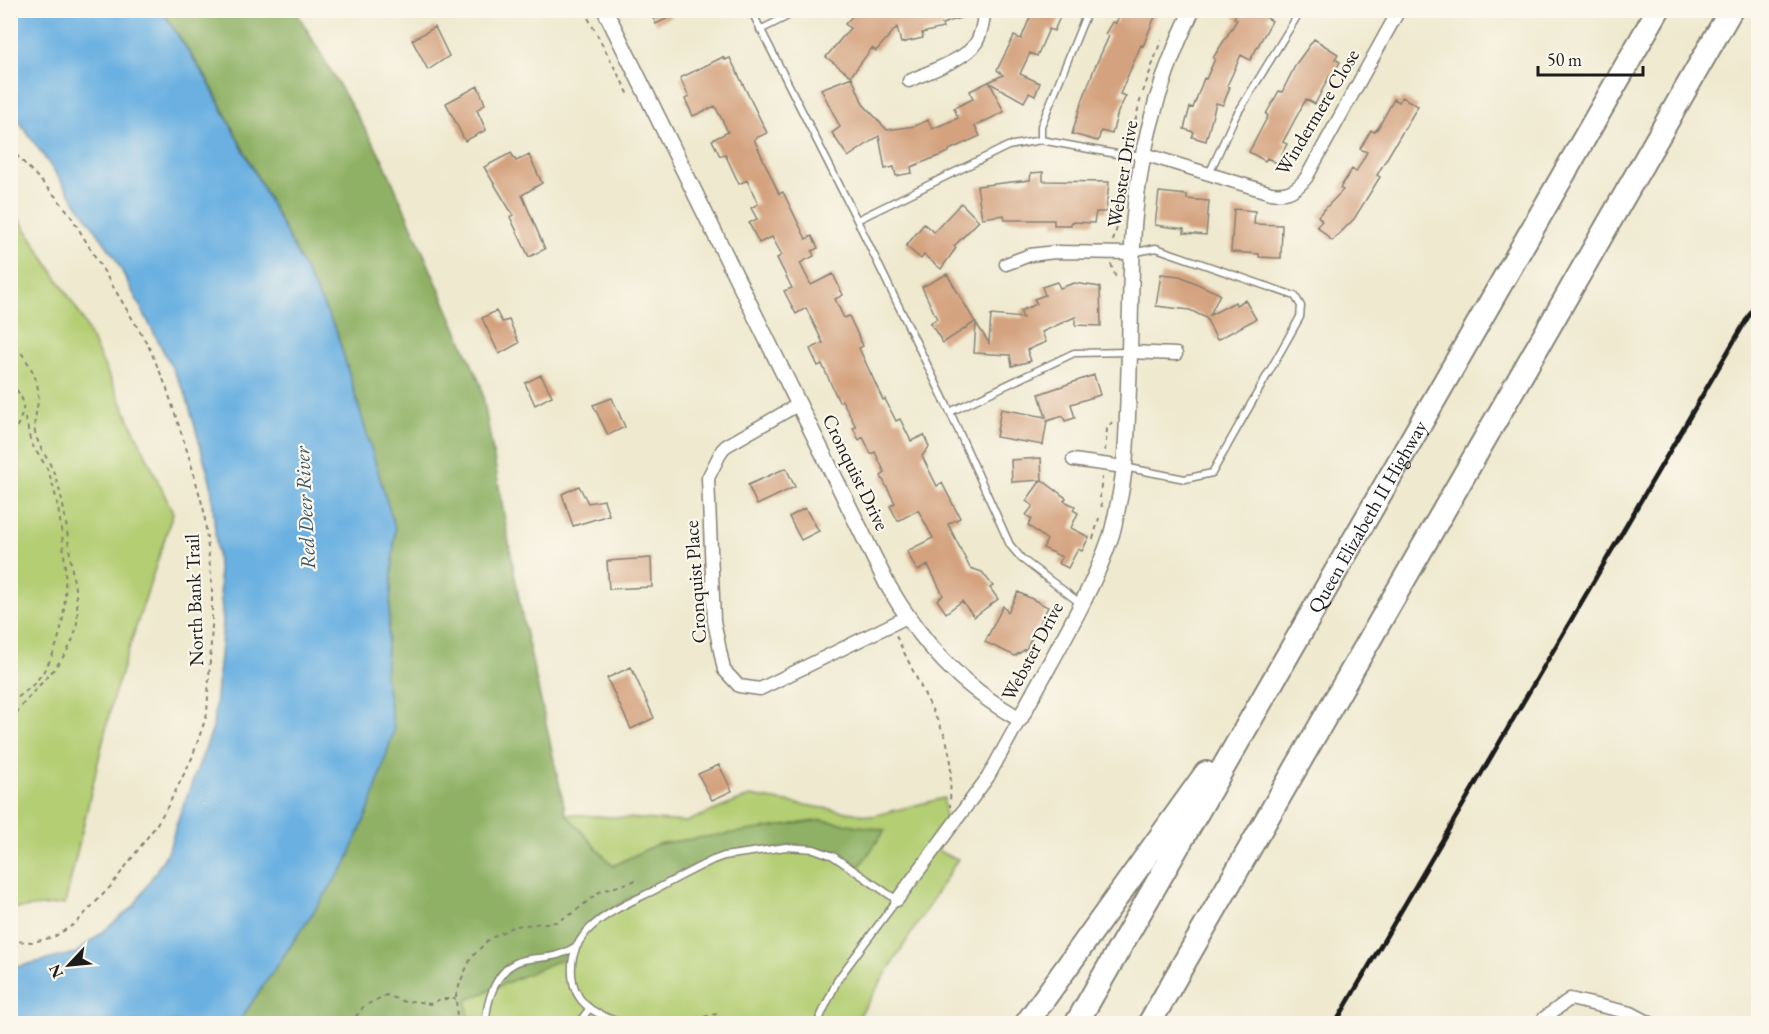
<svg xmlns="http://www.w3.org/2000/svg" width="1769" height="1034" font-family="'EB Garamond',serif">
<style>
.green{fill:#b4ce73;stroke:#687548;stroke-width:1.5}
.forest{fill:#8fb165;stroke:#566640;stroke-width:1.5}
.water{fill:#6bb0e1;stroke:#44667e;stroke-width:1.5}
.building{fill:#d4a27e}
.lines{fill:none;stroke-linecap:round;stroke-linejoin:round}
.service-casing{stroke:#868276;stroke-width:9}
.minor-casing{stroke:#868276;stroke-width:15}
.tertiary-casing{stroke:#868276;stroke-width:18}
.motorway-casing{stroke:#868276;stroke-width:26}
.path{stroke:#868276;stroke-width:2;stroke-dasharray:4.5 4.5;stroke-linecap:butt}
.service{stroke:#fff;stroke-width:6}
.minor{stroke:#fff;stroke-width:12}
.tertiary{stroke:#fff;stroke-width:15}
.motorway{stroke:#fff;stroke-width:22}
.rail{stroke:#1c1c1c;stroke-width:4.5}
.labels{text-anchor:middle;stroke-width:4.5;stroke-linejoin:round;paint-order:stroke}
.street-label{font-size:20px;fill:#1c1c1c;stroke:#fbf7ec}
.water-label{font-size:21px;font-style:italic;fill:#3c576b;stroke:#fbf7ec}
</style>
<rect width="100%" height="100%" fill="#fbf7ec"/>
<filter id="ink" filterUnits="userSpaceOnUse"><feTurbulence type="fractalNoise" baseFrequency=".0167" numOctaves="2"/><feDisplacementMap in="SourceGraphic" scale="12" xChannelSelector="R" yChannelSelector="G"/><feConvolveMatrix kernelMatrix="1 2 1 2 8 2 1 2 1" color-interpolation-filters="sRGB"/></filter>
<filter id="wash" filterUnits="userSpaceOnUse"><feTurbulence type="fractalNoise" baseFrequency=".008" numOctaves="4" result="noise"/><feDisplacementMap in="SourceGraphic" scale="24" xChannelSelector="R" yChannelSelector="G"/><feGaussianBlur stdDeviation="1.35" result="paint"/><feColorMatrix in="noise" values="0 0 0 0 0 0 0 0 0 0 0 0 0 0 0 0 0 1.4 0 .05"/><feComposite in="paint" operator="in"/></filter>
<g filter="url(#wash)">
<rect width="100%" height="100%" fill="#efe9cf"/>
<path class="green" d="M11 206 80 314 173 513 113 698 65 904 11 909Z
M750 796 872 816 944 798 945 821 929 844 944 854 958 859 855 1023 238 1024 346 864 372 801 686 822Z"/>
<path class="forest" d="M162 11H296L383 160 481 385 522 616 566 814 613 866 657 844 822 820 885 830 860 866 827 852 745 849 714 857 624 901 584 930 560 960 467 1000 469 1023H238L346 864 372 801 394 730 385 677 395 529 336 330 208 80Z"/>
<path class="water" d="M11 10 162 11 207 80 336 330 395 529 385 677 394 730 372 801 346 864 238 1023H11V968L76 953 134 906 169 850 177 822 213 728 223 623 211 484 186 395 114 256 11 110Z"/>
<g id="blocks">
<path class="building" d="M649 10H684L656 24Z
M977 10 976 13 942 24 943 28 922 33 923 38 901 43 897 27 876 51 872 48 851 76 826 57 850 28 845 24 857 11Z
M1033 10H1063L1054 31 1049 29 1037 56 1030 53 1020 74 1040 83 1035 96 1029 93 1024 102 990 83 1004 112 975 126 980 136 949 150V152L911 167 912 173 896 176 894 167 885 169 879 136 848 157 832 133 840 127 821 89 852 77 863 104 887 130 915 126 928 120 932 129 958 118 954 108 973 99 970 91 1003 75 997 70 1014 36 1021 39Z
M1121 10H1149L1156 14 1143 46 1141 45 1120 94 1126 96 1118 112 1112 134 1101 131 1098 141 1072 134 1079 110 1094 69 1109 36 1105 34 1112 22 1116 23Z
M1238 10H1271L1267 18 1272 21 1250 60 1241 55 1227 86 1230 87 1223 105 1216 103 1206 141 1192 137 1194 132 1184 129 1190 107 1193 108 1204 78 1206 79 1215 59 1213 58 1237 20 1234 18Z
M435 27 449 56 428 70 412 40Z
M1314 39 1338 54 1335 59 1340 62 1332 76 1330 75 1315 104 1306 99 1283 142 1287 144 1277 163 1267 158 1265 161 1249 152 1268 116 1266 114 1279 91 1282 92 1296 64Z
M723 57 725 60 730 58 767 133 754 139 779 194 783 192 806 239 812 236 818 248 812 251 814 256 800 263 811 285 833 274 843 295 835 299 844 318 849 316 863 346 859 348 883 400 885 399 896 421 900 419 911 441 924 435 929 447 922 456 937 486 942 483 960 518 948 524 970 568 982 572 993 586 990 588 998 599 974 617 962 601 946 613 937 600 943 595 928 565 917 571 907 551 933 538 918 510 898 521 890 506 895 503 881 476 885 473 875 452 871 454 863 437 859 440 853 428 856 427 842 400 839 402 822 364 818 366 810 349 823 343 806 308 796 314 784 291 792 288 777 258 782 255 772 237 759 243 749 223 757 219 751 208 758 204 747 180 739 184 725 154 720 156 712 140 728 132 715 106 693 116 685 99 689 97 680 78Z
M478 86 485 104 477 110 486 130 465 141 446 103Z
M1402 97 1418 106 1377 175 1380 177 1354 219 1332 241 1317 226 1322 221 1318 216 1343 190 1340 188 1352 169 1356 172 1367 152 1360 149 1371 130 1374 132 1378 128 1394 99 1399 102Z
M511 153 516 161 529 155 542 183 522 195 545 249 529 257 510 217 513 215 484 167Z
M1043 172V181L1109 182 1106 212H1096L1094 223 1071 222V225H1054V220H1005L1004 215 982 218 977 186 1030 180 1031 173Z
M1159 192 1187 195V199L1209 201 1206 235 1184 233V229L1155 225Z
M961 203 979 221 954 246 956 248 941 269 924 255 921 259 906 246 924 224 934 232Z
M1234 209 1255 211 1254 224 1282 225 1281 258 1259 257V254L1231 252Z
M947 274 975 322 943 343 930 323 937 319 922 287Z
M1161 274 1180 276 1220 294 1210 315 1235 302 1236 305 1245 300 1256 319 1217 340 1206 318 1190 310 1156 306Z
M1057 282 1060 288 1074 283 1100 287 1101 326 1075 325V317L1042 332 1046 342 1027 350 1031 361 1012 366 1010 355 974 353 976 323 989 343 991 315 1023 318 1020 311 1037 304 1034 299 1045 295 1042 287Z
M496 311 502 322 509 320 519 343 499 354 482 318Z
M541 375 552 396 535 405 525 383Z
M1094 375 1100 395 1071 404 1075 418 1065 421 1063 416 1047 421 1043 445 996 437 1001 409 1046 417 1039 394Z
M612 398 625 427 608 435 593 405Z
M1041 458 1042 480 1066 498 1064 501 1075 506 1073 510 1078 513 1071 528 1089 537 1082 551 1078 549 1068 568 1058 563 1062 557 1043 548 1047 540 1028 525 1032 519 1026 515 1033 506 1026 501 1041 480 1012 482 1011 460Z
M786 468 795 487 757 505 748 485Z
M579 486 588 503 604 500 609 515 573 526 562 494Z
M805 508 819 531 801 540 789 517Z
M651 558 652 587 609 589 607 561Z
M1018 592 1048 607 1026 649 1015 656 985 642 1003 606 1008 612Z
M631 667 654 718 631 729 607 678Z
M719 765 732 791 712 800 698 774Z"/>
</g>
</g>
<g filter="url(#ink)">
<use href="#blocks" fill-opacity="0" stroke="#868276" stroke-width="1.5"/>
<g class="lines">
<g class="service-casing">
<path id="service" d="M751 10 857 220 950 412 1010 545 1022 559 1080 603
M760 30 800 10
M1041 140V126L1088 10
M1209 174 1234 119 1301 10
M857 220 1008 146 1041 140 1127 156 1143 154
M950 412 1074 353 1129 352
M1124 467 1185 479 1212 473 1300 317 1301 306 1295 296 1156 248 1132 253
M486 1024C486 1001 496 969 520 961 532 957 545 959 557 955 565 953 572 949 578 945
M578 1024 589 1009
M624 1024C601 1016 578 1008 573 982 563 930 614 910 651 892 672 881 692 870 713 860L724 856 786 847 814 849 833 856 897 900 838 979 817 1024"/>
</g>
<g class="minor-casing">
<path id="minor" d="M909 81C927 72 965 60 976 43 982 34 983 21 985 10
M1144 154 1271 193C1287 195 1296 191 1306 178L1399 10
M1006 264 1030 255 1055 252 1132 253
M1130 352 1176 354
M799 404 726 446 722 450 708 478 714 621 724 670 739 686 760 689 907 617
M1073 460 1124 467
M897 900 988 777 1020 719
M1541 1024 1544 1018 1570 999 1631 1013 1652 1024"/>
</g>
<g class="tertiary-casing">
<path id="tertiary" d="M605 10 887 584C920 641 961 687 1020 719 1051 659 1089 600 1111 536 1115 523 1117 509 1120 496 1126 465 1127 433 1128 401 1130 353 1130 304 1132 256 1134 171 1155 87 1192 10"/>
</g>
<g class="motorway-casing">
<g id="motorway">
<path d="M1026 1024 1206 773"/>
<path id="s1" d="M1076 1024 1658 10"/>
<path d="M1149 1024 1731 10"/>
</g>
</g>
<path class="path" d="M584 10 629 95
M1143 92 1161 40
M1129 147 1141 97
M10 148 56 197 69 213 148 345 166 386 190 460 204 511 212 585V625L207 714 192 758 169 804 155 827 111 886 76 923 54 937 33 942 10 941
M1119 209 1125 164
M1113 241 1118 224
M1111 264 1116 278
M10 339C24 355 41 378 38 400 37 413 32 424 36 436 40 449 49 460 54 473 65 502 67 533 71 563 74 588 82 612 74 636 61 672 26 691 10 725
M10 383C29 402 25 408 15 431L10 433
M1105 451 1107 429 1112 422
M1102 507 1100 496 1102 477
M1093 539 1099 518
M896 636 946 738 951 762 950 807
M1010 694 1020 686
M10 702C67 671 69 599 63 543 60 519 57 494 48 471 44 461 36 453 32 444 27 435 29 421 22 414
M350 1024 364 1006 386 995 405 1002 415 1001 430 1004 440 999H456
M457 1024 456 996 461 980 471 958 488 940 514 926 556 922 573 913 599 892 640 879
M669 1024 717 1014"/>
<use href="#service" class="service"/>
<use href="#minor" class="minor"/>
<use href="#tertiary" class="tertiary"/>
<use href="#motorway" class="motorway"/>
<path class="rail" d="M1335 1024 1758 300"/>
</g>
</g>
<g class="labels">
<g class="street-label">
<text transform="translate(1317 112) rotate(-59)" y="7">Windermere Close</text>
<text transform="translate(1122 174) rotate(-81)" y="7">Webster Drive</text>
<text transform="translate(856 472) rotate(64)" y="7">Cronquist Drive</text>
<text dy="7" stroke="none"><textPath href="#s1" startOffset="585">Queen Elizabeth II Highway</textPath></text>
<text transform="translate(695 582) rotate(-94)" y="7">Cronquist Place</text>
<text transform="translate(194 600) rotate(-92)" y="7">North Bank Trail</text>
<text transform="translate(1032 651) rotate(-62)" y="7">Webster Drive</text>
</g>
<g class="water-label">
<text transform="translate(305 508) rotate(-93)" y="7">Red Deer River</text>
</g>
</g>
<rect width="1769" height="1034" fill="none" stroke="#fbf7ec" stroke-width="36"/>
<g transform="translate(69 965) rotate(244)" stroke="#fbf7ec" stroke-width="4.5" paint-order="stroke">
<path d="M0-4.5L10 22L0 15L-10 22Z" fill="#1c1c1c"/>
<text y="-9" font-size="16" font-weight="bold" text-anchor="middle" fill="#1c1c1c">N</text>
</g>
<path d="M1538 66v9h105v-9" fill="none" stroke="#1c1c1c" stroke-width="3"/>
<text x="1547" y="66" font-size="18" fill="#1c1c1c" stroke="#fbf7ec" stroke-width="4.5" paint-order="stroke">50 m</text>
</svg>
